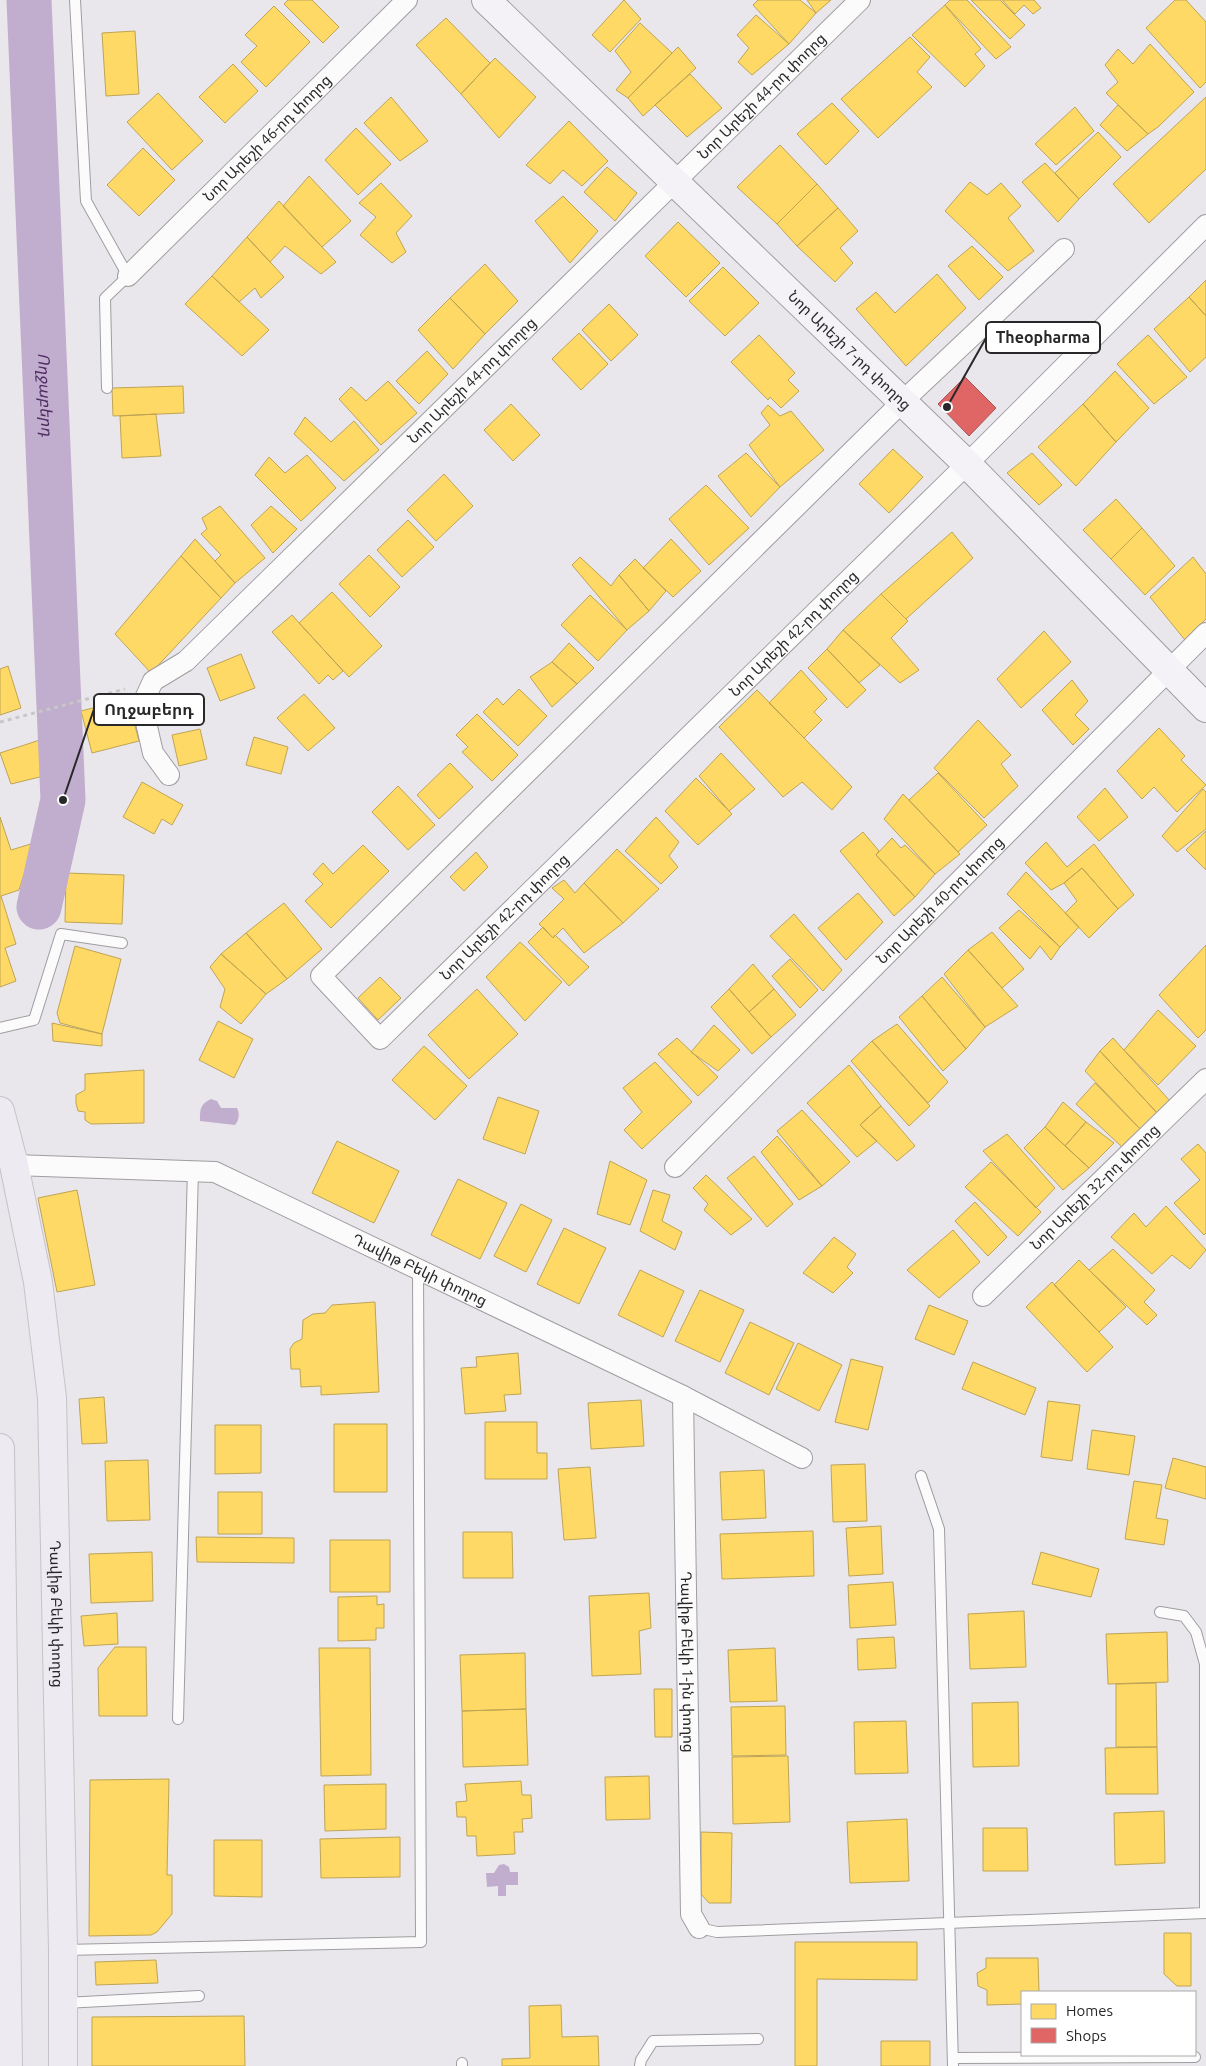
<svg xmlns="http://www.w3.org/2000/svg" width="1206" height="2066" font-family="Ubuntu,'Noto Sans Armenian',sans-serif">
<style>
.water{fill:#c1adcd}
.homes{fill:#ffd966;stroke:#bea454}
.shops{fill:#e06666;stroke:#a95354}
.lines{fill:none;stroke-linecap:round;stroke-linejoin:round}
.river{stroke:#c1adcd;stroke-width:45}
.lane-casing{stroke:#9f9da0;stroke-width:12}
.street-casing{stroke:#9f9da0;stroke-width:22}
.secondary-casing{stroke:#9f9da0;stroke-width:30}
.primary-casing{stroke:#c5c3c5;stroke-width:30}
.path{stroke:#c7c7c7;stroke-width:3;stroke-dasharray:4 4;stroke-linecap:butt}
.lane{stroke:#fcfbfc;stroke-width:10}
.street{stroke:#fcfbfc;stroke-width:20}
.secondary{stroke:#f5f2f7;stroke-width:28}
.primary{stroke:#eeeaf2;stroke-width:28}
.labels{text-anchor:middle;stroke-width:5;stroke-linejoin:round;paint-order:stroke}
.street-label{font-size:15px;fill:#282729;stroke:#fff}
.water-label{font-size:16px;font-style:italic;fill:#4f2b63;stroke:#fff}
.leader{fill:none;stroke:#282729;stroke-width:2}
.callout-dot{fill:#282729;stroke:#fff;stroke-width:2}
.callout{fill:#fff;stroke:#282729;stroke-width:2}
.callout-label{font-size:16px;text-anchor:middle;font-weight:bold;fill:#282729}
</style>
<rect width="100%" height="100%" fill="#eae7ec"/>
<path class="water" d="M211 1099 217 1101 221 1108H237C240 1114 239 1120 235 1125L200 1121C200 1110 200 1104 211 1099Z
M504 1864 509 1867 510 1872H518V1885H506V1896H498V1886L487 1887 486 1873H494L499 1865Z"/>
<path class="homes" d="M288 0H312L339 27 323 43 284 4Z
M624 0 641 19 610 52 592 35Z
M758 0H800L816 13 789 44 753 5Z
M807 0H831L816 13Z
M950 0H967L1011 47 996 59 945 5Z
M971 0H1000L1025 25 1010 39Z
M1002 0H1034L1041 8 1033 14 1024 5 1015 14Z
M1175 0H1186L1206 22V82L1200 88 1146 28Z
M945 5 981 49 975 54 985 66 965 87 912 35Z
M274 6 310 42 266 87 241 62 257 46 245 35Z
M756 15 789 44 752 75 738 62 749 48 737 35Z
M446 18 490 63 461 94 416 45Z
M640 23 672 53 628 98 616 90 631 72 615 51Z
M135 31 139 94 106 96 102 33Z
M910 37 930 57 917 72 932 87 878 138 841 99Z
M1150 44 1194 92 1158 127 1148 134 1106 93 1118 82 1105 65 1118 49 1133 64Z
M678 47 696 68 643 116 628 98Z
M495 58 536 97 499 138 461 94Z
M233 64 258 91 225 123 199 97Z
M690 74 722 108 687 137 655 105Z
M158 93 203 141 172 170 127 122Z
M391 97 428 141 400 161 364 123Z
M1206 97V169L1149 223 1113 184Z
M832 103 859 131 826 165 797 134Z
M1118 105 1148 134 1127 151 1100 125Z
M1075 107 1094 131 1056 165 1035 144Z
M569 121 608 161 582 186 563 170 550 184 526 165Z
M356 128 391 164 358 195 325 160Z
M1098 132 1121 157 1079 199 1055 173Z
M780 145 817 184 777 224 737 187Z
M143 148 175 180 139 216 107 185Z
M1045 163 1079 199 1058 222 1022 182Z
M607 167 637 193 615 221 584 192Z
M309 176 351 221 322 247 283 206Z
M970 182 987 195 1001 183 1021 206 1008 218 1034 251 1008 271 945 211Z
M381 183 412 216 396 233 406 252 392 263 360 235 376 217 359 203Z
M817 184 838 208 797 246 777 224Z
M563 196 598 231 570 263 535 221Z
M279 201 336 262 321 274 285 246 270 262 247 237Z
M838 208 858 231 840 248 853 263 835 282 797 246Z
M678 222 720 263 686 297 645 256Z
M247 237 284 277 261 298 255 288 239 302 212 276Z
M972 246 1003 277 979 300 948 266Z
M485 264 518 301 485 334 450 298Z
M723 267 759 303 725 336 689 301Z
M937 274 966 308 906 366 856 309 876 292 895 313Z
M212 276 269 330 242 356 185 304Z
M1206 280V316L1189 297Z
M1189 297 1206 316V357L1190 372 1154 329Z
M450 298 485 334 453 369 418 330Z
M609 304 638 335 611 361 582 330Z
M579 333 608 364 581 390 552 359Z
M759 335 795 373 788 380 799 391 781 408 770 397 768 400 731 362Z
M1148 335 1187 377 1154 404 1117 364Z
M427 351 448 374 419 404 396 381Z
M1115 371 1149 408 1116 442 1083 404Z
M388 381 417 413 381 445 339 399 351 387 366 401Z
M183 386 184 413 113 416 112 388Z
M511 404 540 435 513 461 484 430Z
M1083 404 1116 442 1076 486 1038 447Z
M768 405 780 416 791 411 824 450 780 487 749 445 770 425 761 413Z
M156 414 161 456 122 458 120 416Z
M305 417 331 442 354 421 379 450 344 481 294 434Z
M893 449 923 477 889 513 859 484Z
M746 453 780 487 751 517 718 476Z
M1032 453 1062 485 1039 505 1007 473Z
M307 455 336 488 301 521 255 475 269 457 285 473Z
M444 474 473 506 436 541 407 510Z
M706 485 749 528 709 565 669 519Z
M1116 499 1142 528 1111 559 1083 530Z
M220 506 265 558 235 583 215 561 221 555 201 534 207 529 202 518Z
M271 506 297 529 273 553 251 525Z
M408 520 434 547 402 577 377 550Z
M1142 528 1175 566 1145 595 1111 559Z
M952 532 973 558 906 619 881 594Z
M195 539 235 583 221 598 181 556Z
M671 539 701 571 673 597 643 568Z
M369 555 400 587 370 617 339 584Z
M181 556 221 598 151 673 115 634Z
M580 557 611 586 619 575 649 611 627 630 572 565Z
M1193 557 1206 574V619L1185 640 1150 597Z
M635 559 666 591 649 611 619 575Z
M332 592 382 646 349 677 299 623Z
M881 594 908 621 891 638 919 670 900 683 843 630Z
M590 595 627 630 598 661 561 625Z
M292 615 343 671 333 680 328 675 319 684 272 632Z
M843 630 880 665 859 683 827 649Z
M1044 631 1071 662 1021 708 997 679Z
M569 643 594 668 577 684 552 662Z
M827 649 866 690 847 708 808 668Z
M241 654 255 688 220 701 207 668Z
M552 662 577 684 552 707 530 677Z
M8 666 21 708 0 715V669Z
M801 670 827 699 814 712 822 720 804 738 769 703Z
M1072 680 1088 701 1075 715 1089 729 1073 745 1042 710Z
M519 689 547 716 518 746 483 712 497 698 503 705Z
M757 690 852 787 832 810 802 782 783 797 719 727Z
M304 694 335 728 308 751 277 718Z
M128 699 139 741 92 753 81 711Z
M477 714 518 755 492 781 462 752 468 747 456 735Z
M978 720 1011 755 1001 764 1018 786 984 818 934 768Z
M1159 728 1185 756 1181 760 1206 785 1177 812 1154 787 1142 799 1117 771Z
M200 729 207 759 179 766 172 735Z
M254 737 288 747 281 774 246 765Z
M46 738 56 773 11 784 0 753Z
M721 753 755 789 729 811 699 776Z
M450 763 473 787 439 819 417 795Z
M938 773 987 825 958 852 909 800Z
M696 778 732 814 698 845 665 811Z
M142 782 183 805 172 825 162 819 154 834 123 817Z
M398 786 435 825 408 850 372 812Z
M1105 788 1128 817 1099 841 1077 817Z
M1203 789 1206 792V829L1177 852 1162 836Z
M903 794 960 854 935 874 884 819Z
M0 817 11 850 34 843 19 890 1 896 16 944 5 948 16 981 0 987Z
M656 817 679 842 669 856 678 867 661 884 625 851Z
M1206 831V870L1186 850Z
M863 832 879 851 876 855 915 897 894 916 840 851Z
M892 838 901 848 905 845 935 874 915 897 876 855Z
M1046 842 1067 867 1094 844 1134 895 1118 909 1082 868 1064 883 1051 890 1025 863Z
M363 845 389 871 331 928 305 901 323 884 313 874 323 863 333 874Z
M617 849 659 889 623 923 584 883Z
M476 852 488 867 464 891 450 877Z
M1082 868 1118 909 1089 938 1065 913 1077 901 1064 883Z
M1026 872 1079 927 1060 947 1007 894Z
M66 873 124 875 122 924 65 922Z
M564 880 575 893 584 883 623 923 584 953 563 928 553 938 539 924 564 899 552 888Z
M858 893 883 922 846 960 818 928Z
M284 903 322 949 287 979 246 933Z
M1019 910 1060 947 1051 960 1040 946 1030 959 999 928Z
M794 914 842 970 823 991 770 936Z
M543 927 553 938 555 935 589 967 569 986 528 942Z
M992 932 1024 969 1002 988 968 950Z
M246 933 287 979 266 994 221 954Z
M520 942 562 982 525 1021 486 977Z
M1206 945V1030L1198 1038 1159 995Z
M75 946 121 959 102 1034 60 1023 57 1013Z
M968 950 1018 1006 985 1027 944 974Z
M221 954 266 994 241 1024 220 1007 225 989 210 967Z
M790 959 818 990 800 1008 772 976Z
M753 964 774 989 749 1012 729 989Z
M380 977 401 998 378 1020 358 998Z
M942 977 985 1027 966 1049 922 996Z
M477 989 518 1034 469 1079 428 1035Z
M729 989 771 1037 752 1054 711 1007Z
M774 989 796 1015 771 1037 749 1012Z
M922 996 966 1049 943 1071 899 1017Z
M1158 1010 1196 1046 1158 1085 1124 1050Z
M218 1021 253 1039 234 1078 199 1060Z
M52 1023 102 1034V1046L53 1041Z
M897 1024 948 1082 928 1103 872 1041Z
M714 1025 740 1050 718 1071 691 1052Z
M677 1038 718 1077 698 1096 658 1054Z
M1113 1038 1170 1101 1158 1114 1100 1051Z
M872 1041 930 1106 909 1126 851 1061Z
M424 1046 467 1086 435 1120 392 1080Z
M1100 1051 1158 1114 1142 1131 1085 1071Z
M655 1062 692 1102 642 1149 624 1130 642 1112 623 1088Z
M849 1065 881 1106 860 1125 877 1141 857 1157 807 1103Z
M144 1070V1123L91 1124 85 1120V1112L78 1111 76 1103V1095L85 1090V1074Z
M1095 1083 1142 1131 1122 1147 1076 1104Z
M498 1097 539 1111 525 1154 483 1139Z
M1063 1102 1086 1122 1065 1146 1045 1127Z
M881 1106 915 1146 897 1161 860 1125Z
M802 1110 850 1162 822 1186 777 1131Z
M1086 1122 1114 1143 1089 1168 1065 1146Z
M1045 1127 1089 1168 1063 1190 1024 1148Z
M1007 1134 1055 1188 1036 1208 983 1151Z
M777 1136 822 1186 799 1200 761 1152Z
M337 1141 399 1171 374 1223 312 1193Z
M1198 1144 1206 1153V1233L1204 1235 1174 1203 1200 1180 1181 1159Z
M754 1156 793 1204 767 1227 727 1178Z
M610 1161 647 1180 630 1225 597 1214Z
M991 1162 1041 1212 1018 1236 965 1187Z
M706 1175 752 1219 731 1235 704 1210 708 1204 693 1188Z
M458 1179 507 1203 480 1259 431 1235Z
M77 1190 95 1285 57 1292 38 1198Z
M653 1190 670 1195 662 1221 682 1232 675 1250 640 1231Z
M975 1202 1007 1237 988 1256 955 1221Z
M521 1204 552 1220 526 1272 494 1256Z
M1166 1206 1206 1250 1190 1269 1172 1255 1152 1274 1111 1237 1134 1213 1146 1227Z
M564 1228 606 1248 579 1304 537 1284Z
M953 1230 980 1262 939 1298 907 1270Z
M834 1237 856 1254 847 1267 853 1273 833 1293 803 1273Z
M1113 1249 1155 1290 1144 1302 1157 1315 1147 1325 1089 1270Z
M1079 1260 1126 1307 1099 1332 1054 1285Z
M640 1270 684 1291 663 1337 618 1315Z
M1052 1282 1113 1347 1087 1372 1026 1307Z
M700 1290 744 1310 720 1362 675 1341Z
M375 1302 379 1392 321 1395V1386L301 1387 300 1369H291L290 1349 294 1343 302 1339 303 1320 313 1314 325 1313 332 1305Z
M929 1305 968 1321 954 1355 915 1339Z
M750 1322 794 1343 769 1395 725 1373Z
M798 1343 842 1365 819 1411 776 1389Z
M518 1353 521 1394 504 1395 506 1411 465 1414 461 1368 477 1367 476 1357Z
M851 1359 883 1367 868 1430 835 1422Z
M973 1362 1036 1388 1025 1415 962 1389Z
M104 1397 107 1443 82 1444 79 1399Z
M641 1400 644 1446 591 1449 588 1403Z
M1048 1401 1080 1405 1072 1461 1041 1457Z
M485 1422H537V1453H547V1479H485Z
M334 1424H387V1492H334Z
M215 1425H261V1473L215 1474Z
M1092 1430 1135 1436 1129 1475 1087 1469Z
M1173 1458 1206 1467V1499L1165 1488Z
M148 1460 150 1520 107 1521 105 1461Z
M865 1464 867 1521 833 1522 831 1465Z
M590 1467 596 1538 564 1540 558 1469Z
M764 1470 766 1518 722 1520 720 1472Z
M1134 1481 1162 1485 1156 1518 1168 1520 1164 1545 1125 1539Z
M218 1492H262V1534H218Z
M881 1526 883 1574 849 1576 846 1528Z
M813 1531 814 1576 722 1579 720 1534Z
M463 1532H512L513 1578H463Z
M196 1537 294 1538V1563L197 1562Z
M330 1540H390V1592H330Z
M152 1552 153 1601 91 1603 89 1554Z
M1041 1552 1099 1569 1091 1597 1032 1584Z
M893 1582 896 1625 850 1628 848 1585Z
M649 1593 651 1628 639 1631 641 1674 592 1676 589 1596Z
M377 1596V1605L384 1604V1628H376V1640L338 1641V1597Z
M1024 1611 1026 1667 970 1669 968 1614Z
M117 1613 118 1644 84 1646 81 1616Z
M1167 1632 1168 1682 1108 1684 1106 1634Z
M894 1637 896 1668 858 1670 857 1639Z
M115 1647H146L147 1716H99L98 1668Z
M319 1648H370L371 1775 321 1776Z
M775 1648 777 1701 730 1702 728 1650Z
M525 1653 526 1709 462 1711 460 1655Z
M1156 1683 1157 1747H1116V1684Z
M654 1689H672V1737H655Z
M1018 1702 1019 1766 973 1767 972 1703Z
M785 1706 786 1755 732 1756 731 1707Z
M526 1709 528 1765 463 1767 462 1711Z
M906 1721 908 1773 855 1774 854 1722Z
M1157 1747 1158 1794H1106L1105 1748Z
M788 1756 790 1822 733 1824 732 1757Z
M649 1776 650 1819 606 1820 605 1777Z
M169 1779 167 1875H172V1914L157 1932 151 1935 89 1936 90 1780Z
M521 1781 522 1795H531L532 1818 522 1819 523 1832H514L515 1854 477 1856 476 1836H467L466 1817H457L456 1802 467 1801 465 1784Z
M386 1784V1829L325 1831 324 1785Z
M1164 1811 1165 1863 1115 1865 1114 1813Z
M907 1819 909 1881 850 1883 847 1822Z
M983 1828H1027L1028 1871H983Z
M701 1832 732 1833 731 1903H709L701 1894Z
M400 1837V1877L321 1878 320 1839Z
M214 1840H262V1897L214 1896Z
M1164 1933H1191V1986H1177L1164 1974Z
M795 1942H917V1980L817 1979V2066H795Z
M986 1958H1038L1039 1992H1022V2004L987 2005V1990L978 1986 977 1973 986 1968Z
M156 1960 158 1983 96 1985 95 1962Z
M561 2005 562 2037 598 2036 599 2066H502V2059L530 2058 529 2006Z
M244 2016 245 2066H92V2017Z
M881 2041H930V2066H881Z"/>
<path class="shops" d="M965 377 996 408 969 436 938 404Z"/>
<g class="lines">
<path class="river" id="s1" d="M29 0 63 800 39 907"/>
<g class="lane-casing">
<path id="lane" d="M75 0 86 201 128 276 105 298 107 388
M0 1028 34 1020 61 934 122 943
M921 1476 939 1529 953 2066
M1160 1612 1184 1616 1196 1632 1205 1664V1913
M178 1719 193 1170
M699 1928 717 1932 1206 1913
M64 1950 421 1942 418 1269
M64 2003 199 1996
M953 2058 1195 2057
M462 2063V2066
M640 2066 641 2060 653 2041 758 2039"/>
</g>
<g class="street-casing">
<g id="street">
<path id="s2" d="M1064 249 903 401 321 976 380 1039 967 464 1206 225"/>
<path id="s3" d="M128 276 407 0"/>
<path id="s4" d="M169 775 153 753 142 705 153 681 186 661 860 0"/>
<path id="s5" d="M14 1165 215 1172 683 1396 802 1458"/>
<path id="s6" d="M675 1167 1206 633"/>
<path id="s7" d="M983 1296 1206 1079"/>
<path id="s8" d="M683 1396 691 1914 699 1928"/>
</g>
</g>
<g class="secondary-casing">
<g id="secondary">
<path id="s9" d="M486 0 967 464 1206 708"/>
</g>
</g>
<g class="primary-casing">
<g id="primary">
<path id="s10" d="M0 1111 14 1165 38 1282 52 1398 63 1950V2066"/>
<path d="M0 1448 8 2066"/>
</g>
</g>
<path class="path" d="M0 722 125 689"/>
<use href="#lane" class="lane"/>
<use href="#street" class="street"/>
<use href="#secondary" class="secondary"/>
<use href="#primary" class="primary"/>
</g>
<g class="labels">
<g class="street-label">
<text dy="5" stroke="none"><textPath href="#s4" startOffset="948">Նոր Արեշի 44-րդ փողոց</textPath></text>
<text dy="5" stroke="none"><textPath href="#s3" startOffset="196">Նոր Արեշի 46-րդ փողոց</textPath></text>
<text dy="5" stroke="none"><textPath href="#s9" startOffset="505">Նոր Արեշի 7-րդ փողոց</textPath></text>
<text dy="5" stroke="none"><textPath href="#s4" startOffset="542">Նոր Արեշի 44-րդ փողոց</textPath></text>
<text dy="5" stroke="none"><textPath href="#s2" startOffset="1705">Նոր Արեշի 42-րդ փողոց</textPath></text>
<text dy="5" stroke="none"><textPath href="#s6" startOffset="376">Նոր Արեշի 40-րդ փողոց</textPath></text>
<text dy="5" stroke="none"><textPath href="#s2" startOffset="1300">Նոր Արեշի 42-րդ փողոց</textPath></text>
<text dy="5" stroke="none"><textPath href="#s7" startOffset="156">Նոր Արեշի 32-րդ փողոց</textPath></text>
<text dy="5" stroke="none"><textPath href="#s5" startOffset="428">Դավիթ Բեկի փողոց</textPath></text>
<text dy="5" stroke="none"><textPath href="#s10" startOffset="508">Դավիթ Բեկի փողոց</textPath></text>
<text dy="5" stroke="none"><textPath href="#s8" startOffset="266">Դավիթ Բեկի 1-ին փողոց</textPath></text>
</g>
<g class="water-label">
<text dy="6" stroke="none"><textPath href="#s1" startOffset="395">Ողջաբերդ</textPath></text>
</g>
</g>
<path class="leader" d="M947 407L986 338M63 800L94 709"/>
<g class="callout-dot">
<circle cx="947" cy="407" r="5"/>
<circle cx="63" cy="800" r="5"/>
</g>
<g class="callout">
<rect x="986" y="322" width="114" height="31" rx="5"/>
<rect x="94" y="694" width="110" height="31" rx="5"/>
</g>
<g class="callout-label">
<text x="1043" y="343">Theopharma</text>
<text x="149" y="715">Ողջաբերդ</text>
</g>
<rect x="1021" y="1991" width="175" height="65" fill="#ffffff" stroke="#a9a9a9"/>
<rect x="1031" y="2004" width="25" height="15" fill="#ffd966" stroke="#a9a9a9"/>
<text x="1066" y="2016" font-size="15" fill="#282729">Homes</text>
<rect x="1031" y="2028" width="25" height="15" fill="#e06666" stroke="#a9a9a9"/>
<text x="1066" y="2041" font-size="15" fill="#282729">Shops</text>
</svg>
